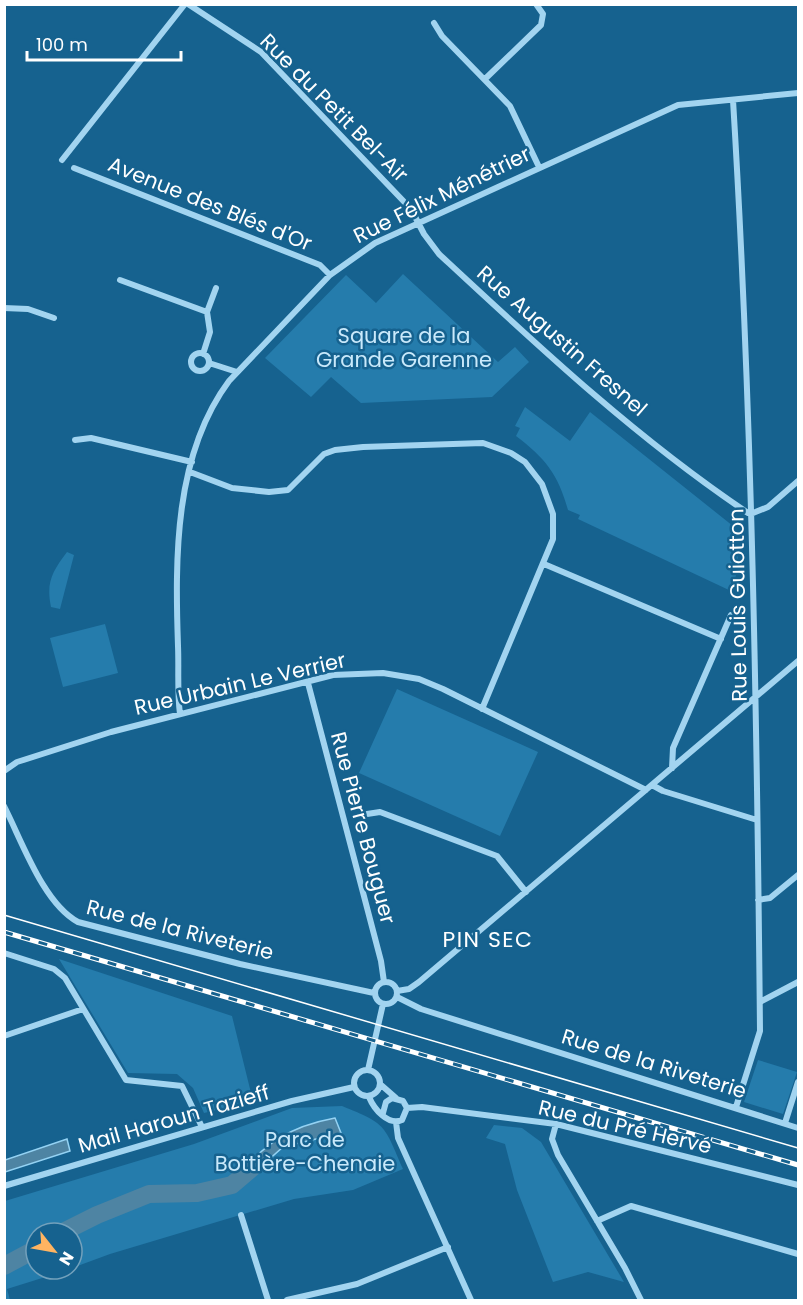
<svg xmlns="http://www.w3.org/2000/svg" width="803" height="1305" font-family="Poppins,sans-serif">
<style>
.green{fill:#257cac}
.water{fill:#4e84a3;stroke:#94d2f3;stroke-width:1.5}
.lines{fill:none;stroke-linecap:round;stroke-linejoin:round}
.river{stroke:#4e84a3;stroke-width:18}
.street{stroke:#a2d4f0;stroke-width:6}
.tram{stroke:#fff;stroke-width:1.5}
.rail-casing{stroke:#fff;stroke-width:5}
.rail{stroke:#16628f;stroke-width:3;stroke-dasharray:9;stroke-linecap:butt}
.labels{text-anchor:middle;stroke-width:5;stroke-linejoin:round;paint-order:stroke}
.street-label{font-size:21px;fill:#fff;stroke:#16628f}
.park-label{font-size:21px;fill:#c9e9fb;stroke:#16628f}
.neighbourhood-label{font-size:22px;letter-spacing:1.5px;fill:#fff;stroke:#16628f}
</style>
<rect width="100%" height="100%" fill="#16628f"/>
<path class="green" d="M403 274 498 362 515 347 529 362 492 397 361 403 331 377 311 397 265 358 346 275 376 303Z
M525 407 570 441 590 412 733 526 739 566 731 591 578 519 580 515 568 510C558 474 545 458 516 436L520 428 515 426Z
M67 552 74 555 60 609 51 607C46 582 52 572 67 552Z
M105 624 118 673 63 687 50 638Z
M397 689 538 752 500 836 359 773Z
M59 959 232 1016 253 1101 204 1113 193 1088 177 1074 128 1073Z
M758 1060 797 1072 783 1114 744 1102Z
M342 1106C387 1124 384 1125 403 1169L353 1190 294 1199 110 1254 72 1268V1233H36V1269H71L7 1289 10 1300H5V1201L194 1144 292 1108Z
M494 1125 522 1128 541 1142 624 1282 588 1272 553 1282 517 1190 505 1144 486 1138Z"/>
<path class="water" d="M335 1118 341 1133 283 1147 237 1188 233 1178C267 1144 286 1127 335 1118Z
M67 1139 70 1151 5 1172V1160Z"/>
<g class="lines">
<path class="river" d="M61 1233 97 1215 149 1194 197 1193 232 1185 253 1167
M4 1266 36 1249"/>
<path class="street" d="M188 4 261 52 411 209 424 234 439 254C537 345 636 438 748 513H753
M434 23 442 36 510 106 539 167
M485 79 541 25 543 14 536 4
M733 100C752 410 757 720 760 1031L736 1107
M62 160 185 4
M74 168 320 265 330 275
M120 280 207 312 210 332 203 354
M4 308 28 309 54 318
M207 312 216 288
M191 362a9 9 0 1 1 18 0a9 9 0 1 1-18 0Z
M209 363 237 372
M75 440 91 438 192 462
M190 472 232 488 269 492 288 490 324 454 335 450 363 447 483 443 511 453 525 462 542 484 553 514V539L482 709
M753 513 768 507 798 481
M544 564 721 639
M308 683 381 961 384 982
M180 714C177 692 179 668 178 646 175 558 174 455 229 381L330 275 375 243 678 105 798 93
M672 768 673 748 731 615
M4 771 17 762 111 732 333 675 383 673 419 679 443 689 646 790
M652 785 663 791 757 820
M4 806C22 841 43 903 78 922L240 964 374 993
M367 814 380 812 497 856 526 892
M758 900 770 898 798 875
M4 953 54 969 65 978 126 1080 182 1086 202 1127
M375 993a11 11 0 1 1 22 0a11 11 0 1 1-22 0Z
M397 991 409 989 419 982 798 661
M397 997 421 1009 798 1128
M760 1002 798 982
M4 1036 83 1009
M354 1083a13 13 0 1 1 26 0a13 13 0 1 1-26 0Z
M368 1070 383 1004
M380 1084 396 1098
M369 1097C374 1109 388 1126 402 1120L407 1108 403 1101 392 1098 386 1102 383 1113
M407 1108 422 1107 556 1124 798 1185
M396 1122 398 1138 471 1300
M785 1123 798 1082
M556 1124 552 1139 558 1155 625 1268 641 1300
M4 1186 292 1101 354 1087
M241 1215 268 1300
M597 1221 631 1206 798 1254
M287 1300 357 1284 448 1247"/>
<path class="tram" d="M4 915 798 1148"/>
<g class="rail-casing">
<path id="rail" d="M4 932 798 1165"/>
</g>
<use href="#rail" class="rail"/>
</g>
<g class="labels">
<g class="street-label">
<text transform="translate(334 108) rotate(45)" y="7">Rue du Petit Bel-Air</text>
<text transform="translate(442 195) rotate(-26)" y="7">Rue Félix Ménétrier</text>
<text transform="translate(210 204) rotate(22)" y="7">Avenue des Blés d'Or</text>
<text transform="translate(562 341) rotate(41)" y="7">Rue Augustin Fresnel</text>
<text transform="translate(738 605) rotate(-91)" y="7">Rue Louis Guiotton</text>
<text transform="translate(240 684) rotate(-13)" y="7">Rue Urbain Le Verrier</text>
<text transform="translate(363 828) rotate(75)" y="7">Rue Pierre Bouguer</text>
<text transform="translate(180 930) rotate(14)" y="7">Rue de la Riveterie</text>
<text transform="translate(654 1064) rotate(17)" y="7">Rue de la Riveterie</text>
<text transform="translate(174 1119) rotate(-16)" y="7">Mail Haroun Tazieff</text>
<text transform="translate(625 1127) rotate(13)" y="7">Rue du Pré Hervé</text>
</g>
<g class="park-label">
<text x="404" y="343">Square de la<tspan x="404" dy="24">Grande Garenne</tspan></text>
<text x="305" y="1147">Parc de<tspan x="305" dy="24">Bottière-Chenaie</tspan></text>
</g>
<g class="neighbourhood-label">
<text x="488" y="947">PIN SEC</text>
</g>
</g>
<rect width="803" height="1305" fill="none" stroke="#ffffff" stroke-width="12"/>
<g transform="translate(54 1251) rotate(121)"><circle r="28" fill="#16628f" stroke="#73a1bc" stroke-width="1.5"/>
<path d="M0-4.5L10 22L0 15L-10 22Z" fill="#ffb461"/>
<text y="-9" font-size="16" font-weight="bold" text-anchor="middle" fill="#ffffff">N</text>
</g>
<path d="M27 51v9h154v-9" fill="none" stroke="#ffffff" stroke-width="3"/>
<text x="36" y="51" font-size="18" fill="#ffffff" stroke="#16628f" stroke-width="4.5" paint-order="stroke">100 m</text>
</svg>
